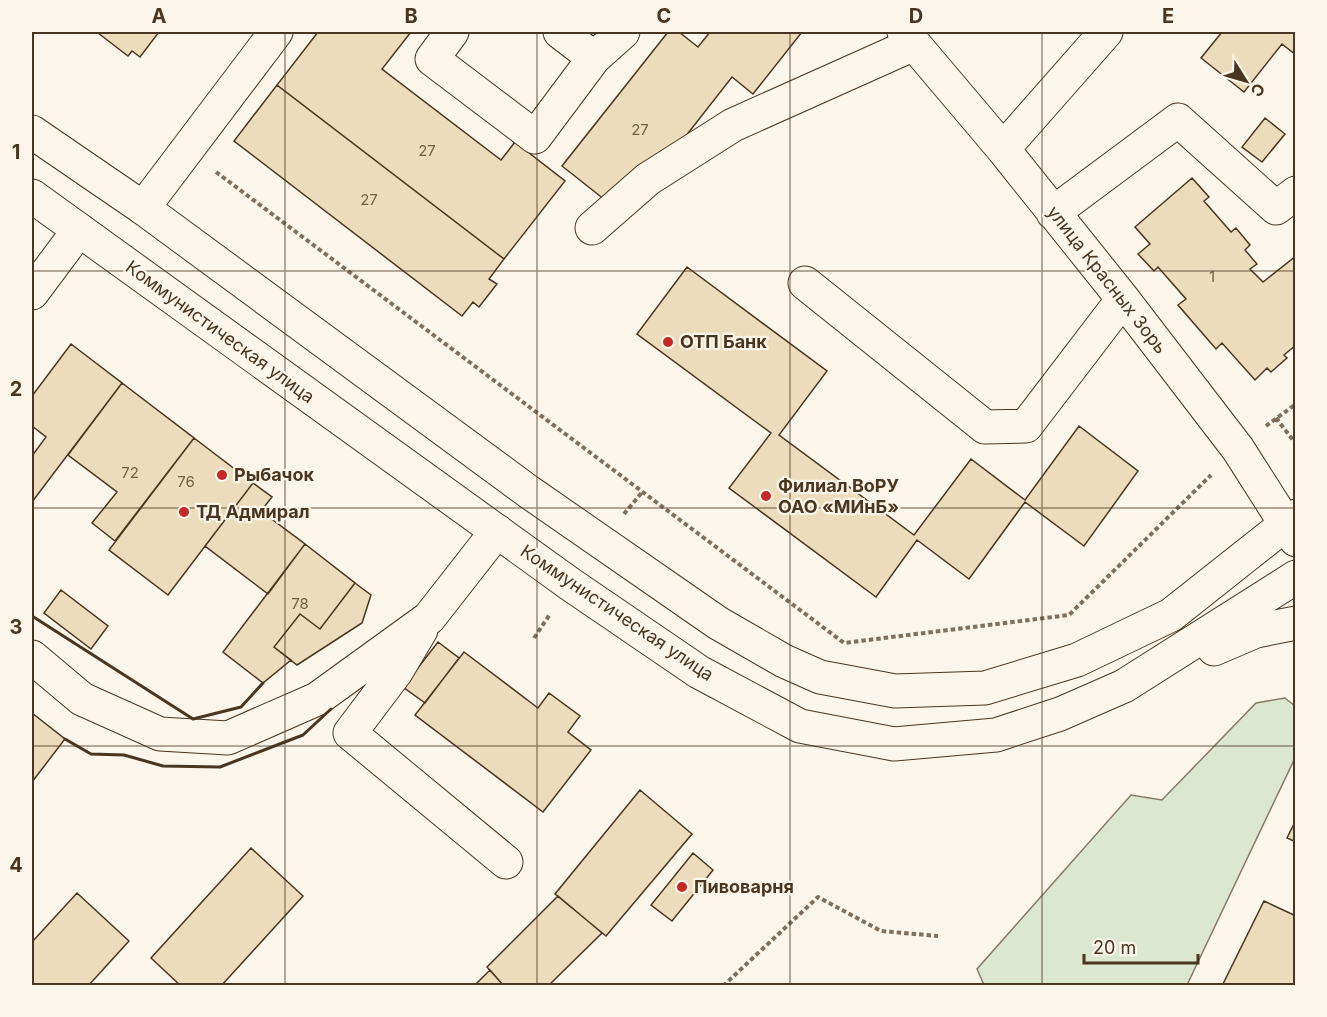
<svg xmlns="http://www.w3.org/2000/svg" width="1327" height="1017" font-family="Inter,sans-serif">
<style>
.green{fill:#dce7d0;stroke:#887966;stroke-width:1.5}
.building{fill:#ecdcbc;stroke:#4a3520;stroke-width:1.5}
.lines{fill:none;stroke-linecap:round;stroke-linejoin:round}
.minor-casing{stroke:#4a3520;stroke-width:35}
.major-casing{stroke:#4a3520;stroke-width:35}
.path{stroke:#7f6f5c;stroke-width:4;stroke-dasharray:4.5 3;stroke-linecap:butt}
.minor{stroke:#fbf6e9;stroke-width:33}
.major{stroke:#fbf6e9;stroke-width:33}
.wall{stroke:#4a3520;stroke-width:3}
.grid{fill:none;stroke:#4a3520;stroke-width:1.5;stroke-opacity:0.55}
.poi-dot{fill:#c62828;stroke:#fbf6e9;stroke-width:2}
.labels{text-anchor:middle;stroke-width:4.5;stroke-linejoin:round;paint-order:stroke}
.number-label{font-size:15px;fill:#725f47}
.street-label{font-size:18px;fill:#4a3520;stroke:#fbf6e9}
.poi-label{font-size:18px;font-weight:bold;fill:#4a3520;stroke:#fbf6e9;text-anchor:start}
.neatline{fill:none;stroke:#4a3520;stroke-width:2}
.grid-label{font-size:20px;text-anchor:middle;font-weight:bold;fill:#4a3520}
</style>
<rect width="100%" height="100%" fill="#fbf6e9"/>
<path class="green" d="M1285 698 1295 706V758L1187 985H984L977 969 1131 795 1162 800 1256 703Z"/>
<path class="building" d="M100 32H159L140 57 132 51 128 56 98 33Z
M318 32H411L382 69 501 160 515 142 565 181 504 259 277 85Z
M668 32H679L698 47 710 32H802L753 94 732 77 624 215 562 166Z
M1222 32H1296V55L1282 44 1244 92 1201 58Z
M277 85 504 259 489 279 497 284 479 307 473 302 462 316 234 141Z
M1265 118 1285 134 1262 162 1242 147Z
M1192 178 1209 197 1204 201 1231 232 1236 228 1250 245 1245 250 1257 264 1250 269 1263 282 1296 256V345L1284 355 1287 358 1271 372 1267 368 1255 380 1222 343 1216 349 1178 305 1186 299 1158 267 1154 271 1138 254 1150 244 1135 227Z
M687 267 827 371 779 435 914 535 971 459 1025 500 1079 426 1138 471 1084 546 1025 502 969 579 917 540 876 597 729 488 771 433 637 334Z
M71 344 122 383 32 502V456L46 437 32 426V396Z
M122 383 194 438 115 541 92 523 117 492 68 455Z
M194 438 253 483 168 595 109 550Z
M253 483 272 497 261 511 305 544 268 594 205 546Z
M305 544 355 583 320 629 300 614 274 647 291 660 263 683 223 652Z
M355 583 371 595 362 623 297 665 274 647 300 614 320 629Z
M61 590 108 626 91 649 44 613Z
M438 642 459 658 425 703 403 687Z
M464 652 538 708 549 693 580 716 568 732 591 750 543 812 415 715Z
M32 713 65 739 32 782Z
M640 790 692 834 606 936 555 894Z
M1296 820V842L1287 838Z
M251 848 303 896 221 986H181L151 958Z
M693 853 713 870 672 921 651 905Z
M77 893 129 941 88 986H32V942Z
M558 896 602 933 548 986H504L487 967Z
M1264 901 1296 916V986H1222Z
M490 970 504 986H474Z"/>
<g class="lines">
<g class="minor-casing">
<path id="minor" d="M452 32 432 59 535 137 594 58 623 32
M560 32 594 58
M904 32 1003 149 1123 299 1238 449 1296 540
M1003 149 1106 32
M143 208 276 32
M1053 213 1178 120 1276 208 1296 193
M592 228 648 179 733 125 914 44
M805 283 985 427 1026 426 1123 299
M32 293 79 230
M421 630 396 672 350 733 506 862
M32 657 82 699 160 734 228 738 317 699 429 618 497 531"/>
</g>
<g class="major-casing">
<path id="major" d="M32 132 143 208 529 492 718 623 784 661 820 677 895 691 985 688 1077 660 1171 615 1296 516
M32 196 570 584 699 672 800 726 894 744 996 735 1060 714 1124 686 1296 577
M1214 649 1256 631 1296 623"/>
</g>
<path class="path" d="M216 172 844 643 1069 615 1211 475
M1276 418 1296 444
M1266 426 1296 404
M624 514 643 491
M534 638 550 614
M723 986 818 897 881 931 938 936"/>
<use href="#minor" class="minor"/>
<use href="#major" class="major"/>
<path class="wall" d="M32 616 193 719 241 707 263 683
M65 739 91 754 124 755 163 766 220 767 303 735 331 709"/>
</g>
<path class="grid" d="M285 32V986M537 32V986M790 32V986M1042 32V986M32 271H1296M32 508H1296M32 746H1296"/>
<g class="poi-dot">
<circle cx="668" cy="342" r="6"/>
<circle cx="222" cy="475" r="6"/>
<circle cx="766" cy="496" r="6"/>
<circle cx="184" cy="512" r="6"/>
<circle cx="682" cy="887" r="6"/>
</g>
<g class="labels">
<g class="number-label">
<text x="640" y="135">27</text>
<text x="427" y="156">27</text>
<text x="369" y="205">27</text>
<text x="1212" y="282">1</text>
<text x="130" y="478">72</text>
<text x="186" y="487">76</text>
<text x="300" y="609">78</text>
</g>
<g class="street-label">
<text transform="translate(1107 280) rotate(52)" y="6">улица Красных Зорь</text>
<text transform="translate(220 332) rotate(36)" y="6">Коммунистическая улица</text>
<text transform="translate(617 613) rotate(34)" y="6">Коммунистическая улица</text>
</g>
<g class="poi-label">
<text x="680" y="348">ОТП Банк</text>
<text x="234" y="481">Рыбачок</text>
<text x="778" y="492">Филиал ВоРУ<tspan x="778" dy="21">ОАО «МИнБ»</tspan></text>
<text x="196" y="518">ТД Адмирал</text>
<text x="694" y="893">Пивоварня</text>
</g>
</g>
<rect width="1327" height="1017" fill="none" stroke="#fbf6e9" stroke-width="66"/>
<g transform="translate(1246 81) rotate(127)" stroke="#fbf6e9" stroke-width="4.5" paint-order="stroke">
<path d="M0-4.5L10 22L0 15L-10 22Z" fill="#4a3520"/>
<text y="-9" font-size="16" font-weight="bold" text-anchor="middle" fill="#4a3520">С</text>
</g>
<path d="M1084 954v9h114v-9" fill="none" stroke="#4a3520" stroke-width="3"/>
<text x="1093" y="954" font-size="18" fill="#4a3520" stroke="#fbf6e9" stroke-width="4.5" paint-order="stroke">20 m</text>
<rect x="33" y="33" width="1261" height="951" class="neatline"/>
<g class="grid-label">
<text x="159" y="23">A</text>
<text x="411" y="23">B</text>
<text x="664" y="23">C</text>
<text x="916" y="23">D</text>
<text x="1168" y="23">E</text>
<text x="16" y="159">1</text>
<text x="16" y="396">2</text>
<text x="16" y="634">3</text>
<text x="16" y="872">4</text>
</g>
</svg>
